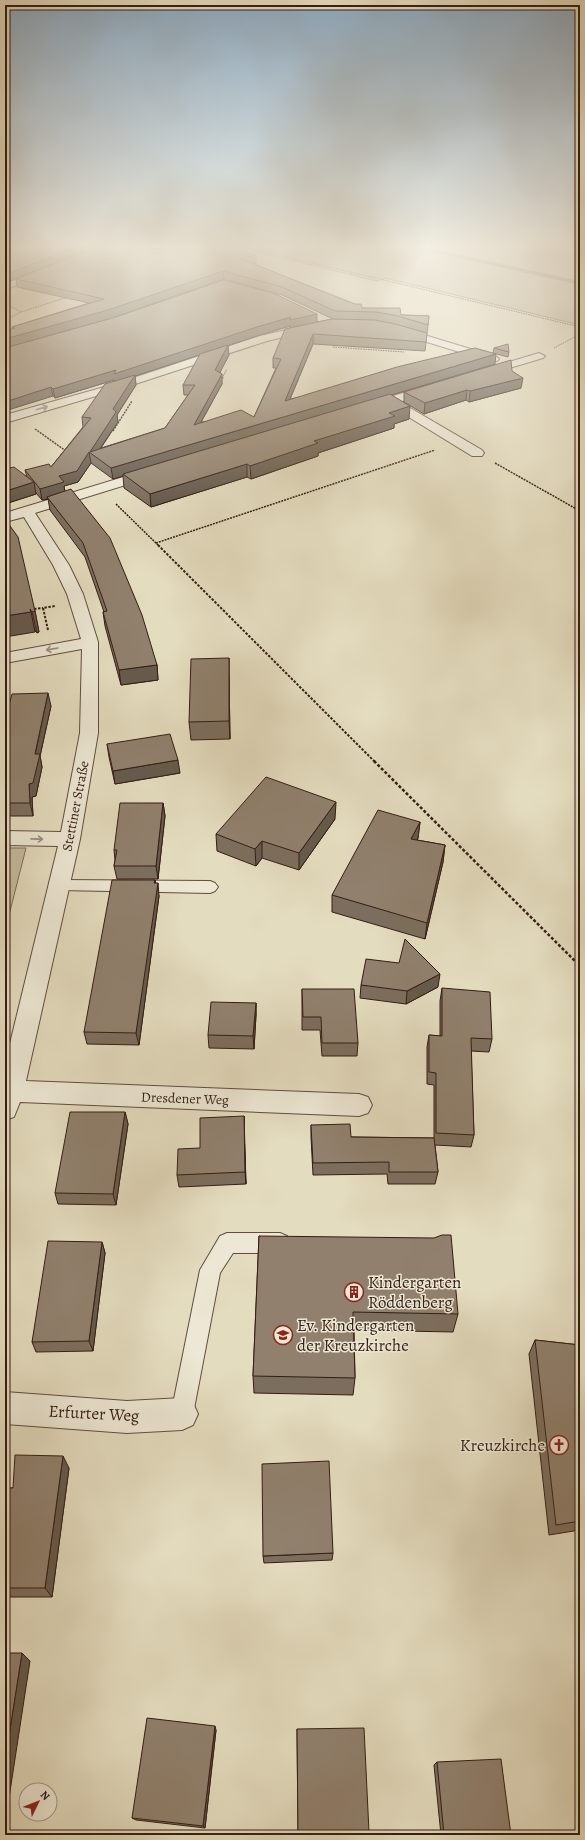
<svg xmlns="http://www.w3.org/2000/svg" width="585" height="1840" font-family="Alegreya,serif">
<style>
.green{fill:#c6bca2;stroke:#7d6c5b}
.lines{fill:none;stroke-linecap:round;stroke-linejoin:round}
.stream{stroke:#7a6958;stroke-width:3.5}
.lane-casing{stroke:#604d3f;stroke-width:2}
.street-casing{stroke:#604d3f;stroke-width:2}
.path-far3{stroke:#341d14;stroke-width:1;stroke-dasharray:1.5 1;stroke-linecap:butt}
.path-far2{stroke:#341d14;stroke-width:1.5;stroke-dasharray:2 1;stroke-linecap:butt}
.path-far1{stroke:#341d14;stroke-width:2;stroke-dasharray:2.5 1.5;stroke-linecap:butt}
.path{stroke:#341d14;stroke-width:2.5;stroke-dasharray:3 2;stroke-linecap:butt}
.lane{fill:#ede8d5;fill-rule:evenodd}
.street{fill:#ede8d5;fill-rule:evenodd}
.wall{fill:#7c6e5e;stroke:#341d14;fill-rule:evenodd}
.shaded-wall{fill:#655a4c;stroke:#341d14}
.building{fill:#90806d;stroke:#341d14}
.oneway{stroke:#9a8d7e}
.labels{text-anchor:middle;stroke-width:3;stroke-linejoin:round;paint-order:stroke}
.street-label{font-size:14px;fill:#341d14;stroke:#ede8d5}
.near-poi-label{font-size:17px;fill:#341d14;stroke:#ede8d5;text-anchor:start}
.near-street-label{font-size:17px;fill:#341d14;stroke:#ede8d5}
</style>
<rect width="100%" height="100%" fill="#e4dcbf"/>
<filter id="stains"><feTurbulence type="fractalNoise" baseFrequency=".005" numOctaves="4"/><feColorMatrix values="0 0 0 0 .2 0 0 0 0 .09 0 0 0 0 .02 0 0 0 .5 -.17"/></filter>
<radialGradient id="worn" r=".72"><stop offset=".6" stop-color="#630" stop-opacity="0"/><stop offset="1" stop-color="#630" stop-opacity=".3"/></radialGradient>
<path class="green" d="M236 247H580V325L385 278 377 281Z
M5 848H26L5 931Z"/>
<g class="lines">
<path class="stream" d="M417 247 580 283"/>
<g class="lane-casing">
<path id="lane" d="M59 880 210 881 215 883 218 887 215 891 210 893 59 890 54 889 51 885 54 881Z
M227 1233H280L287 1236 290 1243 287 1250 280 1253H233L220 1273 193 1414 190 1422 182 1425 174 1422 171 1414 200 1270 220 1236Z"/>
</g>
<g class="street-casing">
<path id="street" d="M91 247H99L100 251 5 290V284L90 250Z
M312 324 316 325 317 327 316 329 267 341 123 388 5 423V415L115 384 260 336Z
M398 327 497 357 499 359 497 361H489L394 332 393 330 394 328Z
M539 353 545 356 543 358 483 376 477 373 479 371Z
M433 384 437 386 439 388 437 390 400 402 482 450 484 453 482 456H472L389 405 370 411 366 410 364 407 366 404Z
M153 468 158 469 160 472 158 475 35 513 69 565 83 594 98 642V733L80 839 26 1081 359 1094 368 1097 372 1105 368 1113 359 1116 20 1102 14 1117 5 1120V1064L58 846 5 845V831L61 832 80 733 82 649 5 663V653L81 639 67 594 53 565 24 517 5 522V513Z
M5 1392 127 1401 182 1398 193 1403 198 1414 193 1425 182 1430 127 1433 5 1424Z"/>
</g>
<path class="path-far3" d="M246 247 580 327
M21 312 68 297
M5 320 21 312 6 304
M333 347 404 352
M554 348 580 334
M222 378 227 369"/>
<path class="path-far2" d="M221 381 223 377
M35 429 66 451
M113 431 132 401
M495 463 580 511
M116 504 159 546
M156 543 435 450"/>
<path class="path-far1" d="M158 545 375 762
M34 609 43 608
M48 630 43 608 55 606"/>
<path class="path" d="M374 761 580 966"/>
<use href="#lane" class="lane"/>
<use href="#street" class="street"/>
</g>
<path class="wall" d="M96 247H225L256 263 254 264 362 308 401 315 429 316 425 351 313 344 290 399 495 364 391 395 409 419 394 424V428L318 453V456L251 479 247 477 151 507 124 488 123 476 113 479 91 463 78 482 64 486 65 491 157 665 158 680 121 685 105 626 103 612H104L85 557 50 510 48 499 42 500 36 493V494L8 503 5 500V469L27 477 25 470 51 467 83 427 82 417 114 381V380L55 398 5 348 317 322 333 319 282 295 224 279 109 319 5 348 12 329V327L89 303 17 287 16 279ZM290 326V328L273 358V368H276L254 417 201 422 222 384 220 372 229 355 183 385 184 395H188L165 428 101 448 118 422 117 415 136 385 135 376 260 335Z
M494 348 509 352 508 357 493 353Z
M512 371 521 388 469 402 466 400 424 414 404 402V392Z
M5 519 35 611 39 632 37 633 35 630V632Z
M229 675 230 739 191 740 189 722Z
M51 706 40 756 42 767 36 796 32 797 33 816H5V719Z
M107 744 180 773 115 784 109 757Z
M163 803 165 816 158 879H117L114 866 115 860 114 850Z
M335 819 299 870 262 858 256 866 217 851 216 834Z
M420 822 418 838 417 840 445 845 443 862 425 939 332 912V895Z
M155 880 159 896 139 1045 87 1044 84 1032Z
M361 985 438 987 406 1004 360 998Z
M442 988 492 1039 489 1052 471 1051 474 1135 471 1147 435 1145 438 1172 435 1184H388L387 1174 313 1175 311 1137V1125L351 1137 434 1138V1085L427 1084V1047L429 1035 440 1036V1001Z
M302 989 358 1043 357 1056H322L320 1030H302Z
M256 1003V1015L254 1049 209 1048 208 1035Z
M125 1112 128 1124 116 1205 58 1204 55 1193Z
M244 1116 246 1184 179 1187 177 1175 200 1148Z
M259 1236 458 1314 453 1332 354 1330 355 1378 353 1395 254 1393 253 1376Z
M102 1242 105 1253 93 1351 36 1352 32 1342Z
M535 1340 580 1345V1530L549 1535 529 1354Z
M69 1468 52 1597H5V1488H13Z
M333 1553 332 1560 264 1563 263 1556Z
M297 1729 369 1832 368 1833 298 1834Z
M216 1730 205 1828 136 1820 132 1818Z
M437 1762 511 1835H441L434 1765Z"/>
<path class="shaded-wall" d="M75 247H90L89 249 5 283V275Z
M256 255V263L242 266 241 259Z
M223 271 224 279 109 319 5 348V339Z
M317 314V322L290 328V326L260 335 135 376 136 385 117 415 118 422 95 456 90 452 113 409 114 380 55 398 53 389 260 326 291 317Z
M313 334V344L285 411V401Z
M228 345 229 355 216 380 215 370Z
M496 354 495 364 124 475 123 474V476L113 479 111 468Z
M222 374V384L194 435V425Z
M523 378 521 388 469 402 470 391Z
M51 387 53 396 5 411V402Z
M467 390 466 400 424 414 425 403Z
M410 406 409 419 394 424V428L318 453V456L251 479 250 466 314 441 389 413Z
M89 452 91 463 78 482 64 486 65 493 47 497 48 499 42 500 40 489 59 476Z
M247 464V477L151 507 150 494Z
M34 482 36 494 8 503 6 491Z
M35 611 39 632 37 633 32 612Z
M31 612 35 632 5 637V616Z
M229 658V675L230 739 229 721Z
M157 665 158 680 121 685 119 670Z
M48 693 51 706 40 756 42 767 36 796 32 797 33 816 30 803 29 784Z
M178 760 180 773 115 784 113 771Z
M336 802 335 819 299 870V853Z
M163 803 165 816 158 879 156 866Z
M420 822 418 838 409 856 411 839Z
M262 841V858L256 866 255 849Z
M445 845 443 862 425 939 427 923Z
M155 880 156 893 158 883 159 896 139 1045 136 1033Z
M440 974 438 987 406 1004 407 991Z
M5 989 7 996 5 1003Z
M256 1003V1015L254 1049 253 1036Z
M125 1112 128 1124 116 1205 113 1194Z
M244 1116V1128L246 1184 245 1172Z
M102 1242 105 1253 93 1351 89 1341Z
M63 1456 69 1468 52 1597 45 1588Z
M22 1653 30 1661 5 1824V1761Z
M215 1726 216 1730 205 1828 203 1826Z"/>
<path class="building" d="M5 247H75L5 275Z
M96 247H137L155 254 162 252 161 250 152 247H225L256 255 241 259 355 304H361L362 308H400L401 315 429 316 428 325 398 316 376 312 335 311 282 287 223 271 108 310 5 339V331L15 328 12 327 104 299 16 279Z
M224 280 273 293 317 314 290 320 291 317 260 326 114 374 116 370 53 389 51 387 5 402V348L116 317Z
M332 319 375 320 395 324 427 333 426 342 313 334 285 401 397 367 475 348 496 354 111 468 89 452 77 471 59 476 64 482 40 489 25 470 49 464 51 467 91 418 82 417 105 384 135 375 113 409 116 412 90 452 165 428 195 385H183L200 354 228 345 215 370 222 374 194 425 241 410 254 417 281 359 273 358 285 329Z
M508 344 509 352 494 348Z
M511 360 512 371 523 378 470 391 467 390 425 403 404 392Z
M390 394 410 406 389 413 395 416 314 441 318 443 250 466 247 464 150 494 123 474Z
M14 467 34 482 6 491H5V469Z
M71 489 110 538 142 615 157 665 119 670 103 612 107 611 83 543 47 497Z
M5 519 18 537 35 611 32 612 30 609 31 612 5 616Z
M229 658V721L189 722 191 659Z
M48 693 35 754H40L33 783 29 784 30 803H5V719L12 694Z
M170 734 178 760 113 771 107 744Z
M266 777 336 802 299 853 262 841 255 849 216 834Z
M120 803H163L156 866H114L117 850H114Z
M378 810 420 822 411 839 445 845 427 923 332 895Z
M112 880H155L154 883H158L136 1033 84 1032Z
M405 939 440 974 407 991 361 985 366 959 399 963Z
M442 988 490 992 492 1039 471 1038 474 1135 436 1133V1073L429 1072V1035L442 1036Z
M302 989H354L358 1043H322L321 1017H303Z
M211 1002 256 1003 253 1036 208 1035Z
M70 1112H125L113 1194 55 1193Z
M244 1116 245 1172 177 1175 178 1149 200 1148V1118Z
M350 1124 351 1137 434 1138 438 1172H389V1162L313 1163 311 1125Z
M442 1235H451L458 1314 353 1312 355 1378 253 1376 259 1236 434 1238Z
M48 1241 102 1242 89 1341 32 1342Z
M535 1340 580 1345V1521L556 1525Z
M15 1455 63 1456 45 1588H5V1488H13Z
M329 1461 333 1553 263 1556 262 1464Z
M5 1653H22L5 1761Z
M147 1718 215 1726 203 1826 132 1818Z
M364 1728 369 1832 298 1833 297 1729Z
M501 1759 511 1835H444L437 1762Z"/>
<defs><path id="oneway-shaft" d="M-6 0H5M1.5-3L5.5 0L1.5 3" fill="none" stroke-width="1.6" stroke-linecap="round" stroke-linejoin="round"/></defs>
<g class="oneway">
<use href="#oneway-shaft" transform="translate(42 408) rotate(-16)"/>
<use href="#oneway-shaft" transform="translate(52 649) rotate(170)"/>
<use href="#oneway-shaft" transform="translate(37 839) rotate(1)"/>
</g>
<linearGradient id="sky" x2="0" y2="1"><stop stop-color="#8eaac0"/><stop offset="0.49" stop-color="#f3efe2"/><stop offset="1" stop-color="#f3efe2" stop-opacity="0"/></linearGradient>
<rect width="585" height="504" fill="url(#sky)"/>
<defs>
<g id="building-ring" transform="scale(1)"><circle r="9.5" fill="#ede8d5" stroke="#8f2418" stroke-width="1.5"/><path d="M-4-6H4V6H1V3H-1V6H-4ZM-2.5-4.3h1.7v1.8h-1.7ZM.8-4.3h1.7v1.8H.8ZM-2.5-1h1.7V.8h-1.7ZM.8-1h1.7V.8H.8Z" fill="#8f2418"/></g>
<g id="school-ring" transform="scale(1)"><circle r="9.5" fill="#ede8d5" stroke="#8f2418" stroke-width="1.5"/><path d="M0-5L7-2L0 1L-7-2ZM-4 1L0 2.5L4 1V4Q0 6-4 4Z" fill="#8f2418"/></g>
<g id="church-ring" transform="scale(1)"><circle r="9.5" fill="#ede8d5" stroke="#8f2418" stroke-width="1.5"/><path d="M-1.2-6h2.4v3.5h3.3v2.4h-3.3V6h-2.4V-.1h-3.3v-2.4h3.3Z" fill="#8f2418"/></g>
</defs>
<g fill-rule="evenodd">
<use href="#building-ring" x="354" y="1292"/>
<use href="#school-ring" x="283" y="1335"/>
<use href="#church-ring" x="559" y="1445"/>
</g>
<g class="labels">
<g class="street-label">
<text transform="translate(75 806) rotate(-79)" y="5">Stettiner Straße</text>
<text transform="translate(185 1098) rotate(2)" y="5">Dresdener Weg</text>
</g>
<g class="near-poi-label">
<text x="368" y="1288">Kindergarten<tspan x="368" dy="20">Röddenberg</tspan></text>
<text x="297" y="1331">Ev. Kindergarten<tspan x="297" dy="20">der Kreuzkirche</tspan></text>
<text x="545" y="1451" text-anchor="end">Kreuzkirche</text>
</g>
<g class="near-street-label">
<text transform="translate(94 1413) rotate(3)" y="6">Erfurter Weg</text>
</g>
</g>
<rect width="585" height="1840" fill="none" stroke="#e4dcbf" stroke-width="20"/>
<rect x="6" y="6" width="573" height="1828" fill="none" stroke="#341d14" stroke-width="2"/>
<rect x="10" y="10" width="565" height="1820" fill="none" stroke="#341d14"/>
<g transform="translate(38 1802) rotate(47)"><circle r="19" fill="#ede8d5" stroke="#a39788"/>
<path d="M0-3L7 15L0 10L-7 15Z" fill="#8f2418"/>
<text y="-6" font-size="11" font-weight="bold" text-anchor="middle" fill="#341d14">N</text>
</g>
<rect width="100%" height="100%" filter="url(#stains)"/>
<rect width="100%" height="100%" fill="url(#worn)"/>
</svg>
